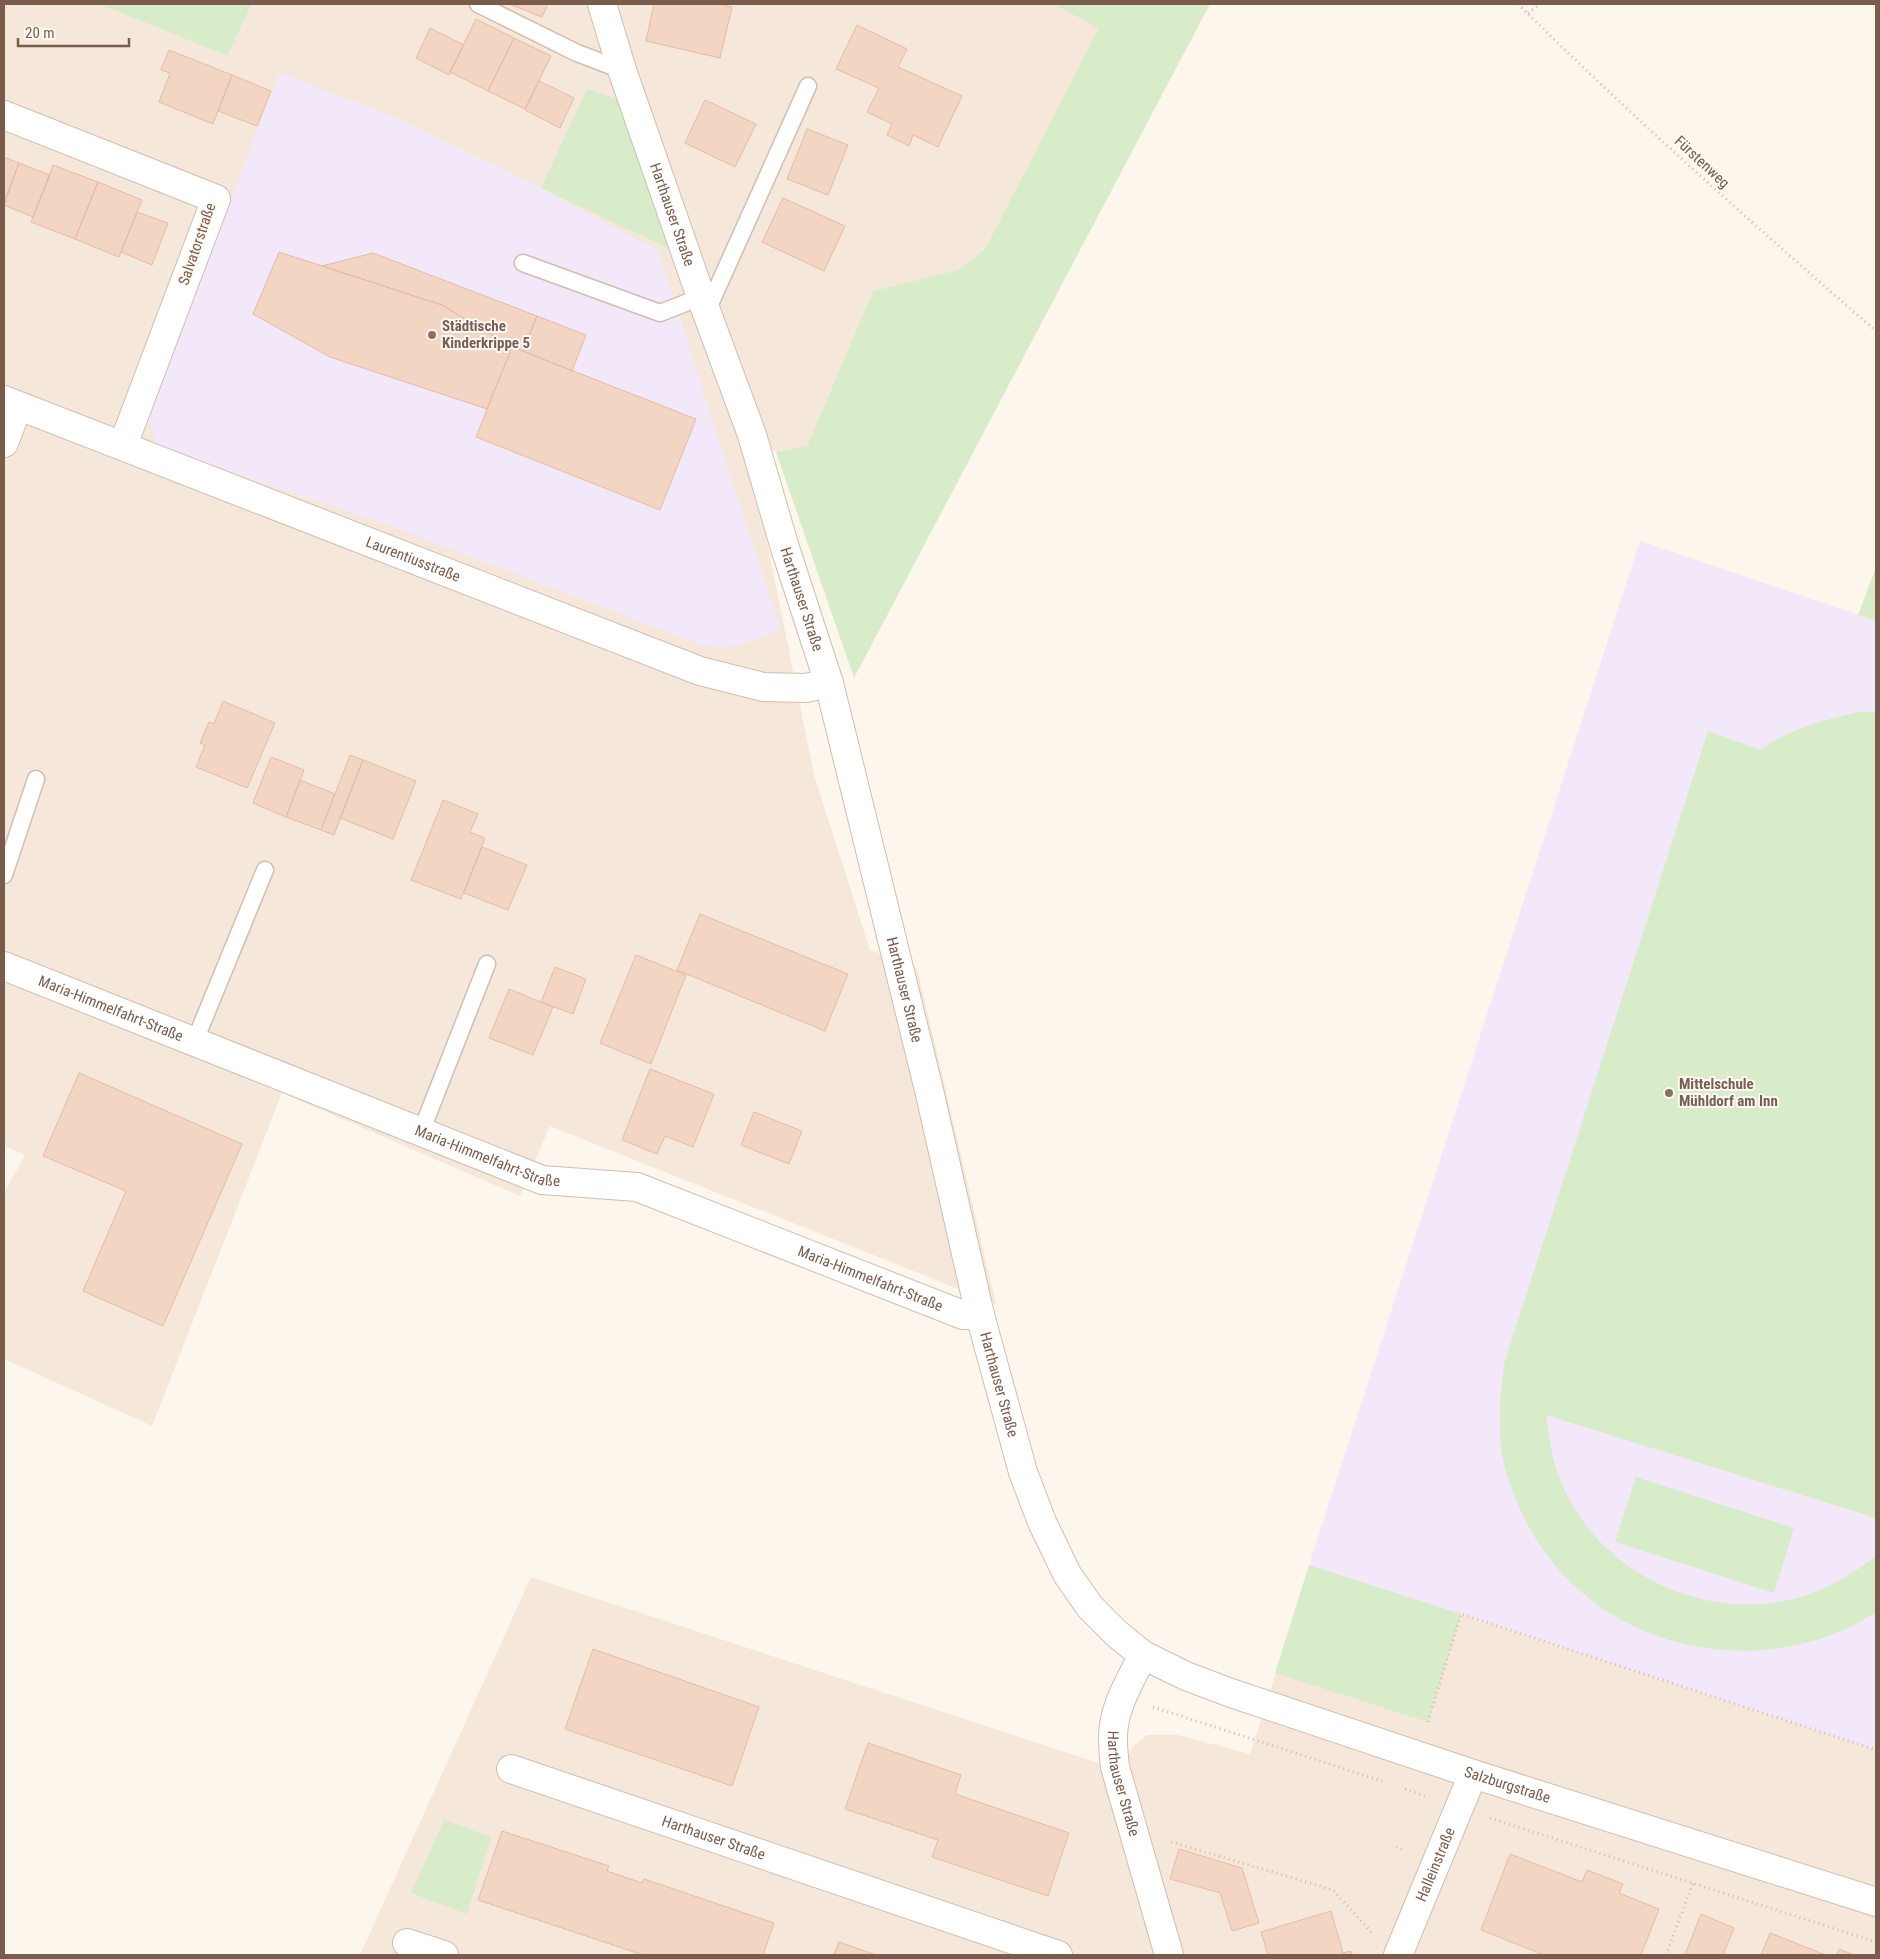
<svg xmlns="http://www.w3.org/2000/svg" width="1880" height="1959" font-family="'Roboto Condensed',sans-serif">
<style>
.residential{fill:#f5e8da}
.education{fill:#f3e8fa}
.green{fill:#d8ecc9}
.building{fill:#f3d5c3;stroke:#e6bba3}
.lines{fill:none;stroke-linecap:round;stroke-linejoin:round}
.service-casing{stroke:#d1beb0;stroke-width:19}
.minor-casing{stroke:#d1beb0;stroke-width:30}
.path{stroke:#d9b8a5;stroke-width:3;stroke-dasharray:1 4;stroke-linecap:butt}
.service{stroke:#fff;stroke-width:16}
.minor{stroke:#fff;stroke-width:28}
.education-dot{fill:#8d6e63;stroke:#fffaf3;stroke-width:2}
.labels{text-anchor:middle;stroke-width:4;stroke-linejoin:round;paint-order:stroke}
.street-label{font-size:15px;fill:#7a5c4d;stroke:#fffaf3}
.education-label{font-size:15px;font-weight:bold;fill:#785e54;stroke:#fffaf3;text-anchor:start}
</style>
<rect width="100%" height="100%" fill="#fdf6ec"/>
<path class="residential" d="M4 4H99L227 56 252 4H1053L1100 27 985 249 958 270 873 291 807 446 776 452 736 433 764 527 814 775 870 950 917 968 996 1304 550 1126 520 1196 282 1093 152 1426 4 1359V1193L25 1155 4 1146Z
M1640 541 1876 621V1955H1184L1135 1785 1126 1762 1132 1747 1147 1735H1178L1250 1754Z
M531 1577 1099 1763 1155 1955H360Z"/>
<path class="education" d="M279 73 390 115 541 188 658 251 780 629 761 638 730 647 704 646 394 527 158 447 148 420Z
M1640 541 1876 621V1750L1309 1565Z"/>
<path class="green" d="M99 4H252L227 56Z
M1053 4H1210L854 678 776 452 807 446 873 291 958 270 985 249 1099 28Z
M587 89 622 101 674 251 541 188Z
M1876 567V621L1858 615Z
M1858 712H1876V1518L1546 1415C1549 1438 1552 1460 1561 1482 1597 1570 1697 1620 1789 1600 1821 1593 1850 1576 1876 1556V1612C1847 1632 1816 1642 1781 1648 1669 1664 1560 1608 1517 1502 1511 1487 1505 1471 1502 1455 1498 1425 1500 1394 1504 1364L1708 731 1760 750C1789 729 1824 720 1858 712Z
M1636 1477 1794 1528 1774 1593 1615 1542Z
M1309 1565 1461 1614 1428 1722 1275 1673Z
M444 1820 491 1837 467 1914 411 1893Z"/>
<path class="building" d="M509 4H548L542 17Z
M654 4H718L732 7 720 58 646 41Z
M476 19 514 38 488 91 450 72Z
M857 25 907 49 898 67 962 96 938 147 913 135 909 146 887 135 892 124 867 112 879 88 836 69Z
M430 28 464 45 449 75 416 58Z
M514 38 551 56 525 109 488 91Z
M169 50 232 75 213 124 159 102 170 73 161 70Z
M232 75 271 91 257 126 218 111Z
M539 81 574 98 560 128 525 110Z
M705 100 756 124 735 167 685 143Z
M807 129 848 145 828 195 787 179Z
M4 157 19 163 4 202Z
M19 163 50 175 33 217 4 205Z
M53 165 98 182 75 239 31 222Z
M98 182 142 200 119 257 75 239Z
M783 198 845 226 824 271 762 242Z
M137 212 168 223 152 265 121 252Z
M279 252 442 305 512 347 487 409 330 357 253 314Z
M373 253 537 316 523 351 512 347 442 305 322 266Z
M537 316 586 335 572 371 523 351Z
M512 347 696 419 660 510 476 437Z
M223 701 275 723 247 788 196 767 205 745 200 743 209 722 214 724Z
M350 755 363 760 334 835 321 830Z
M271 757 304 770 286 817 253 803Z
M363 760 416 781 393 839 340 818Z
M300 780 335 794 321 830 286 817Z
M443 800 478 814 470 832 485 838 461 899 411 880Z
M482 847 527 865 508 910 464 893Z
M700 914 848 974 825 1031 677 970Z
M636 955 686 975 651 1064 600 1043Z
M555 967 586 979 573 1014 541 1002Z
M509 989 553 1007 533 1055 489 1038Z
M650 1069 714 1094 693 1147 665 1136 657 1154 622 1140Z
M79 1073 242 1144 163 1326 83 1291 126 1191 43 1156Z
M754 1112 802 1131 789 1164 741 1145Z
M593 1649 759 1707 732 1786 565 1729Z
M868 1743 961 1775 955 1794 1069 1833 1048 1896 932 1857 938 1840 845 1809Z
M502 1831 609 1866 607 1871 642 1883 644 1879 774 1923 763 1955H643L478 1900Z
M1179 1849 1242 1868 1259 1923 1232 1931 1220 1893 1170 1879Z
M1510 1854 1582 1882 1587 1870 1623 1884 1619 1893 1659 1909 1641 1955H1544L1481 1930Z
M1331 1911 1343 1953 1351 1951 1352 1955H1268L1261 1932Z
M1701 1914 1734 1928 1723 1955H1685Z
M1770 1933 1826 1955H1761Z
M839 1942 876 1955H834Z
M1839 1949 1854 1955H1855H1837Z"/>
<g class="lines">
<g class="service-casing">
<path id="service" d="M478 4 577 53 622 70
M523 263 660 313 701 297
M706 313 808 86
M4 875 36 779
M194 1043 265 870
M421 1132 487 964"/>
</g>
<g class="minor-casing">
<g id="minor">
<path id="s1" d="M602 4 622 70 701 297 752 435 785 548 829 683 929 1090 980 1315 1023 1472 1042 1522 1067 1574 1090 1607 1117 1634 1143 1655 1186 1676 1231 1693 1473 1774 1876 1902"/>
<path d="M4 115 216 199 123 445"/>
<path id="s2" d="M4 400 700 671 763 687 806 688 829 683"/>
<path d="M4 443 18 406"/>
<path id="s3" d="M4 966 542 1180 637 1187 963 1315H980"/>
<path id="s4" d="M1143 1655C1130 1681 1112 1709 1113 1740 1113 1749 1114 1758 1115 1767L1169 1955"/>
<path id="s5" d="M511 1769 1058 1955"/>
<path d="M407 1943 444 1955"/>
<path id="s6" d="M1398 1955 1473 1774"/>
</g>
</g>
<path class="path" d="M1518 4C1633 118 1754 225 1876 331
M1528 13 1540 4
M1153 1707 1385 1782
M1428 1722 1461 1614 1876 1750
M1405 1789 1428 1797
M1490 1818 1876 1942
M1171 1842 1333 1890 1372 1933
M1396 1847 1405 1850
M1666 1955 1693 1883"/>
<use href="#service" class="service"/>
<use href="#minor" class="minor"/>
</g>
<g class="education-dot">
<circle cx="432" cy="335" r="5"/>
<circle cx="1669" cy="1093" r="5"/>
</g>
<g class="labels">
<g class="street-label">
<text transform="translate(1702 162) rotate(43)" y="5">Fürstenweg</text>
<text dy="5" stroke="none"><textPath href="#s1" startOffset="222">Harthauser Straße</textPath></text>
<text transform="translate(197 244) rotate(-71)" y="5">Salvatorstraße</text>
<text dy="5" stroke="none"><textPath href="#s2" startOffset="439">Laurentiusstraße</textPath></text>
<text dy="5" stroke="none"><textPath href="#s1" startOffset="628">Harthauser Straße</textPath></text>
<text dy="5" stroke="none"><textPath href="#s1" startOffset="1032">Harthauser Straße</textPath></text>
<text dy="5" stroke="none"><textPath href="#s3" startOffset="115">Maria-Himmelfahrt-Straße</textPath></text>
<text dy="5" stroke="none"><textPath href="#s3" startOffset="520">Maria-Himmelfahrt-Straße</textPath></text>
<text dy="5" stroke="none"><textPath href="#s3" startOffset="925">Maria-Himmelfahrt-Straße</textPath></text>
<text dy="5" stroke="none"><textPath href="#s1" startOffset="1438">Harthauser Straße</textPath></text>
<text dy="5" stroke="none"><textPath href="#s4" startOffset="136">Harthauser Straße</textPath></text>
<text dy="5" stroke="none"><textPath href="#s1" startOffset="2139">Salzburgstraße</textPath></text>
<text dy="5" stroke="none"><textPath href="#s5" startOffset="214">Harthauser Straße</textPath></text>
<text dy="5" stroke="none"><textPath href="#s6" startOffset="98">Halleinstraße</textPath></text>
</g>
<g class="education-label">
<text x="442" y="331">Städtische<tspan x="442" dy="17">Kinderkrippe 5</tspan></text>
<text x="1679" y="1089">Mittelschule<tspan x="1679" dy="17">Mühldorf am Inn</tspan></text>
</g>
</g>
<rect width="1880" height="1959" fill="none" stroke="#7a5c4d" stroke-width="10"/>
<path d="M18 38v8h111v-8" fill="none" stroke="#7a5c4d" stroke-width="2.5"/>
<text x="25" y="38" font-size="15" fill="#7a5c4d" stroke="#fffaf3" stroke-width="4" paint-order="stroke">20 m</text>
</svg>
